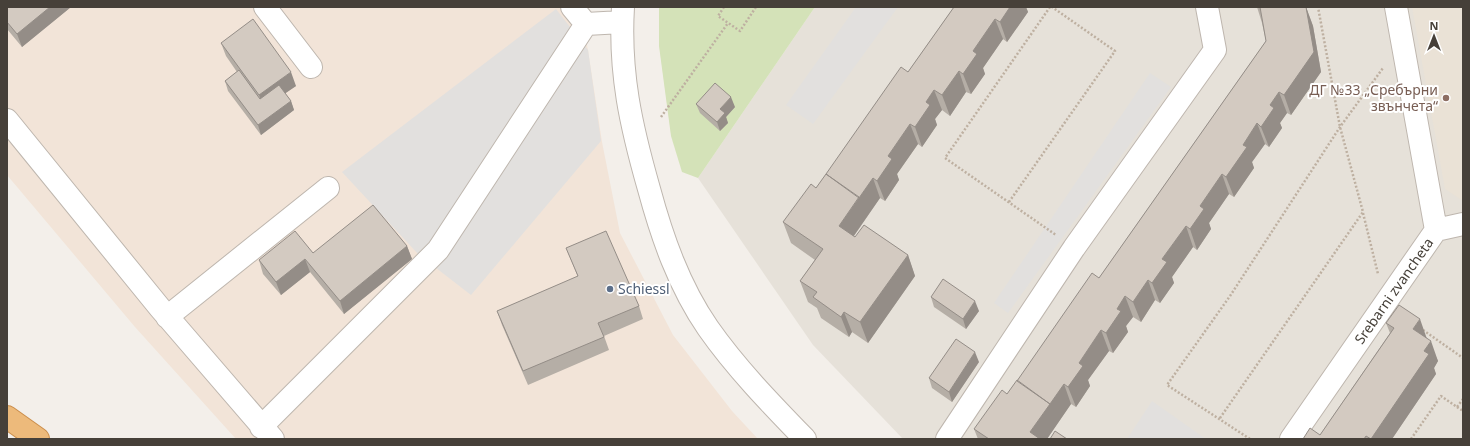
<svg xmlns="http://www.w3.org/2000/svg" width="1470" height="446" font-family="'Noto Sans',sans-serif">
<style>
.residential{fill:#e6e1d9}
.commercial{fill:#f2e4d8}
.education{fill:#eae2d6}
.green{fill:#d4e2b8}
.parking{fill:#e2e0de}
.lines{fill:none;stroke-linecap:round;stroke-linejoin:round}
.minor-casing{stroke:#beb6ae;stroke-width:24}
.highway-casing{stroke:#cb8e4c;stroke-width:24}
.path{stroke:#beb0a1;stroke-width:2.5;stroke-dasharray:2 2;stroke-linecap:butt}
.minor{stroke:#fff;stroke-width:22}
.highway{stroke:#edba7b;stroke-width:22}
.wall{fill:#b5aea6}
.shaded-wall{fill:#948d87}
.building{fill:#d3cac1;stroke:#948d87}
.education-dot{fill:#8d6e63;stroke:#fff;stroke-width:1.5}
.service-dot{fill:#5c6f8a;stroke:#fff;stroke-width:1.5}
.labels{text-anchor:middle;stroke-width:4;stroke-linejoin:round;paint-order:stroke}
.education-label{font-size:14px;fill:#785e54;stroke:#fff;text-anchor:end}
.service-label{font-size:14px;fill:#4e5e75;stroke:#fff;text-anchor:start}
.street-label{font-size:14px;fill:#464039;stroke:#fff}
</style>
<rect width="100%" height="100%" fill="#f3efea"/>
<path class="residential" d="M815 7H1463V439H903L813 345 698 178Z"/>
<path class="commercial" d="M7 7H579L588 50 602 142 620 233 673 335 732 411 758 439H236L135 327 7 175Z"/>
<path class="education" d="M1412 7H1463V201L1445 189Z"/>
<path class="green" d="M659 7H815L698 178 682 172 671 136 659 46Z"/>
<path class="parking" d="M856 7H898L813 124 786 105Z
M556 9 588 50 601 141 471 295 418 254 342 172Z
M1150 73 1171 87 1008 313 994 303Z
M1152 401 1206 439H1127Z"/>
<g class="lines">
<g class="minor-casing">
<path id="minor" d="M265 7 311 67
M572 7 586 24
M623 7C619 73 631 126 649 189 662 237 679 286 708 328 736 368 771 404 805 439
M7 120 160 308 273 439
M1436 230 1463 224
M167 317 328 188
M261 427 438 250 586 24 622 22
M947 439 1074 248 1215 50 1207 7
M1291 439 1436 230 1396 7"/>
</g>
<g class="highway-casing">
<path id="highway" d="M7 417 38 439"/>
</g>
<path class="path" d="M724 7 718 16 740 31 756 7
M1050 7 945 158 1056 235
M661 117 728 23
M1009 202 1115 51 1052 7
M1363 213 1378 274
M1423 330 1463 358
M1457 407 1463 411
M1220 418 1363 212 1340 127 1318 7
M1250 439 1167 385 1230 296 1340 127 1383 68
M1411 439 1441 396 1457 407 1463 399"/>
<use href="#minor" class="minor"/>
<use href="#highway" class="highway"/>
</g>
<path class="wall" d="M7 7H71L22 47 7 29Z
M954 7H1026L1028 12 1007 42 1003 39 983 68 985 74 971 94 966 92 950 116 942 110 935 119 937 125 922 147 918 144 897 174 899 180 885 201 880 198 854 236 855 237 908 255 915 276 868 343 852 332 849 337 821 318 817 308 808 302 800 281 815 260 791 243 783 222 816 188 826 174 908 72Z
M1257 7H1306L1313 26 1321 72 1291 115 1287 113 1280 123 1282 128 1269 147 1265 144 1252 162 1254 168 1234 197 1229 194 1209 223 1211 229 1197 250 1193 247 1172 277 1174 283 1160 303 1155 300 1141 322 1133 317 1126 326 1128 332 1113 353 1109 351 1088 380 1090 386 1076 407 1071 404 1047 439H978L974 429 1007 394 1017 381 1099 278 1266 41 1262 23Z
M221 43 296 86 285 93 291 101 294 110 261 135 228 91 225 81 237 72 226 56Z
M696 104 735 107 726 117 728 123 720 131 700 113Z
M407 246 412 259 344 314 310 272 281 295 263 274 259 260 313 253Z
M566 248 639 306 643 319 604 336 609 350 528 385 502 325 497 311 578 277Z
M931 297 979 311 966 329 934 307Z
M1386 323 1427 338 1438 361 1434 368 1436 374 1392 439H1303L1320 435 1390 333Z
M979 362 952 402 932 388 929 378Z"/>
<path class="shaded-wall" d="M50 7H71L22 47 17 34Z
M1010 7H1026L1028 12 1007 42 1000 22Z
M1306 7 1313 26 1321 72 1291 115 1284 95Z
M995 19 1003 39 983 68 985 74 971 94 963 74 973 51Z
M959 71 966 92 950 116 942 95Z
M291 72 296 86 264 108 259 95Z
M934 90 942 110 935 119 937 125 922 147 915 127 926 102Z
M1279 92 1287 113 1280 123 1282 128 1269 147 1261 127 1270 105Z
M731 97 735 107 726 117 728 123 720 131 717 122 720 109Z
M291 101 294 110 261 135 258 125Z
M1257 123 1265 144 1252 162 1254 168 1234 197 1226 177 1243 145Z
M910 124 918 144 897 174 899 180 885 201 877 181 888 156Z
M1222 174 1229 194 1209 223 1211 229 1197 250 1190 229 1200 206Z
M873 178 880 198 846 247 839 226Z
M1186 226 1193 247 1172 277 1174 283 1160 303 1152 283 1162 259Z
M407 246 412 259 344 314 340 301Z
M908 255 915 276 868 343 860 322Z
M305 259 310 272 281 295 276 282Z
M1148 280 1155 300 1141 322 1133 302Z
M1125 296 1133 317 1126 326 1128 332 1113 353 1106 333 1117 309Z
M975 301 979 311 966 329 963 319Z
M844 312 852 332 849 337 841 317Z
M1420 319 1427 339 1413 329Z
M1101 330 1109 351 1088 380 1090 386 1076 407 1068 387 1079 363Z
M1431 341 1438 361 1434 368 1436 374 1392 439H1371L1424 351Z
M975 352 979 362 952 402 949 392Z
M1064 384 1071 404 1047 439H1032L1030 432Z"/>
<path class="building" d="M7 7H50L17 34 7 22Z
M954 7H1010L1000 22 995 19 973 51 977 54 963 74 959 71 942 95 934 90 926 102 930 105 915 127 910 124 888 156 892 159 877 181 873 178 859 198 826 174 901 67 908 72Z
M1260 7H1306L1314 52 1284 95 1279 92 1270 105 1274 108 1261 127 1257 123 1243 145 1247 147 1226 177 1222 174 1200 206 1204 209 1190 229 1186 226 1162 259 1167 262 1152 283 1148 280 1133 302 1125 296 1117 309 1121 311 1106 333 1101 330 1079 363 1083 366 1068 387 1064 384 1050 404 1017 381 1092 273 1099 278 1266 41Z
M253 19 291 72 259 95 221 43Z
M239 70 260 99 279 85 291 101 258 125 225 81Z
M715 83 731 97 720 109 725 113 717 122 696 104Z
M826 174 859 197 839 226 855 237 864 225 908 255 860 322 844 312 841 317 813 297 817 292 800 281 823 249 783 222 811 184 816 188Z
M373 205 407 246 340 301 305 259 276 282 259 260 295 231 313 253Z
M606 231 639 306 598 323 604 337 523 371 497 311 578 276 566 248Z
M943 279 975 301 963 319 931 297Z
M1399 305 1420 319 1413 329 1431 341 1424 351 1429 354 1371 439 1366 436 1364 439H1303L1310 428 1320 435 1394 328 1386 323Z
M956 339 975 352 949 392 929 378Z
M1017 380 1050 404 1030 432 1040 439H989L974 429 1002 390 1007 394Z
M1055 431 1067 439H1050Z"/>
<circle class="education-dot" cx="1446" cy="98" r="4"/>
<circle class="service-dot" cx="610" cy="289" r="4"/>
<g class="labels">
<g class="education-label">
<text x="1438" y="95">ДГ №33 „Сребърни<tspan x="1438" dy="16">звънчета“</tspan></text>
</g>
<g class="service-label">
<text x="618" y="294">Schiessl</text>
</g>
<g class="street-label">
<text transform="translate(1394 291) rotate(-55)" y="5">Srebarni zvancheta</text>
</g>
</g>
<rect width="1470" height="446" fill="none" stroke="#464039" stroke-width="16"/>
<g transform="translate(1434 36)" stroke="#ffffff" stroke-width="3" paint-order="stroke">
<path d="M0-3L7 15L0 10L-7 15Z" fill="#464039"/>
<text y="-6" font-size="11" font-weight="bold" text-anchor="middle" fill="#464039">N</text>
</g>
</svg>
